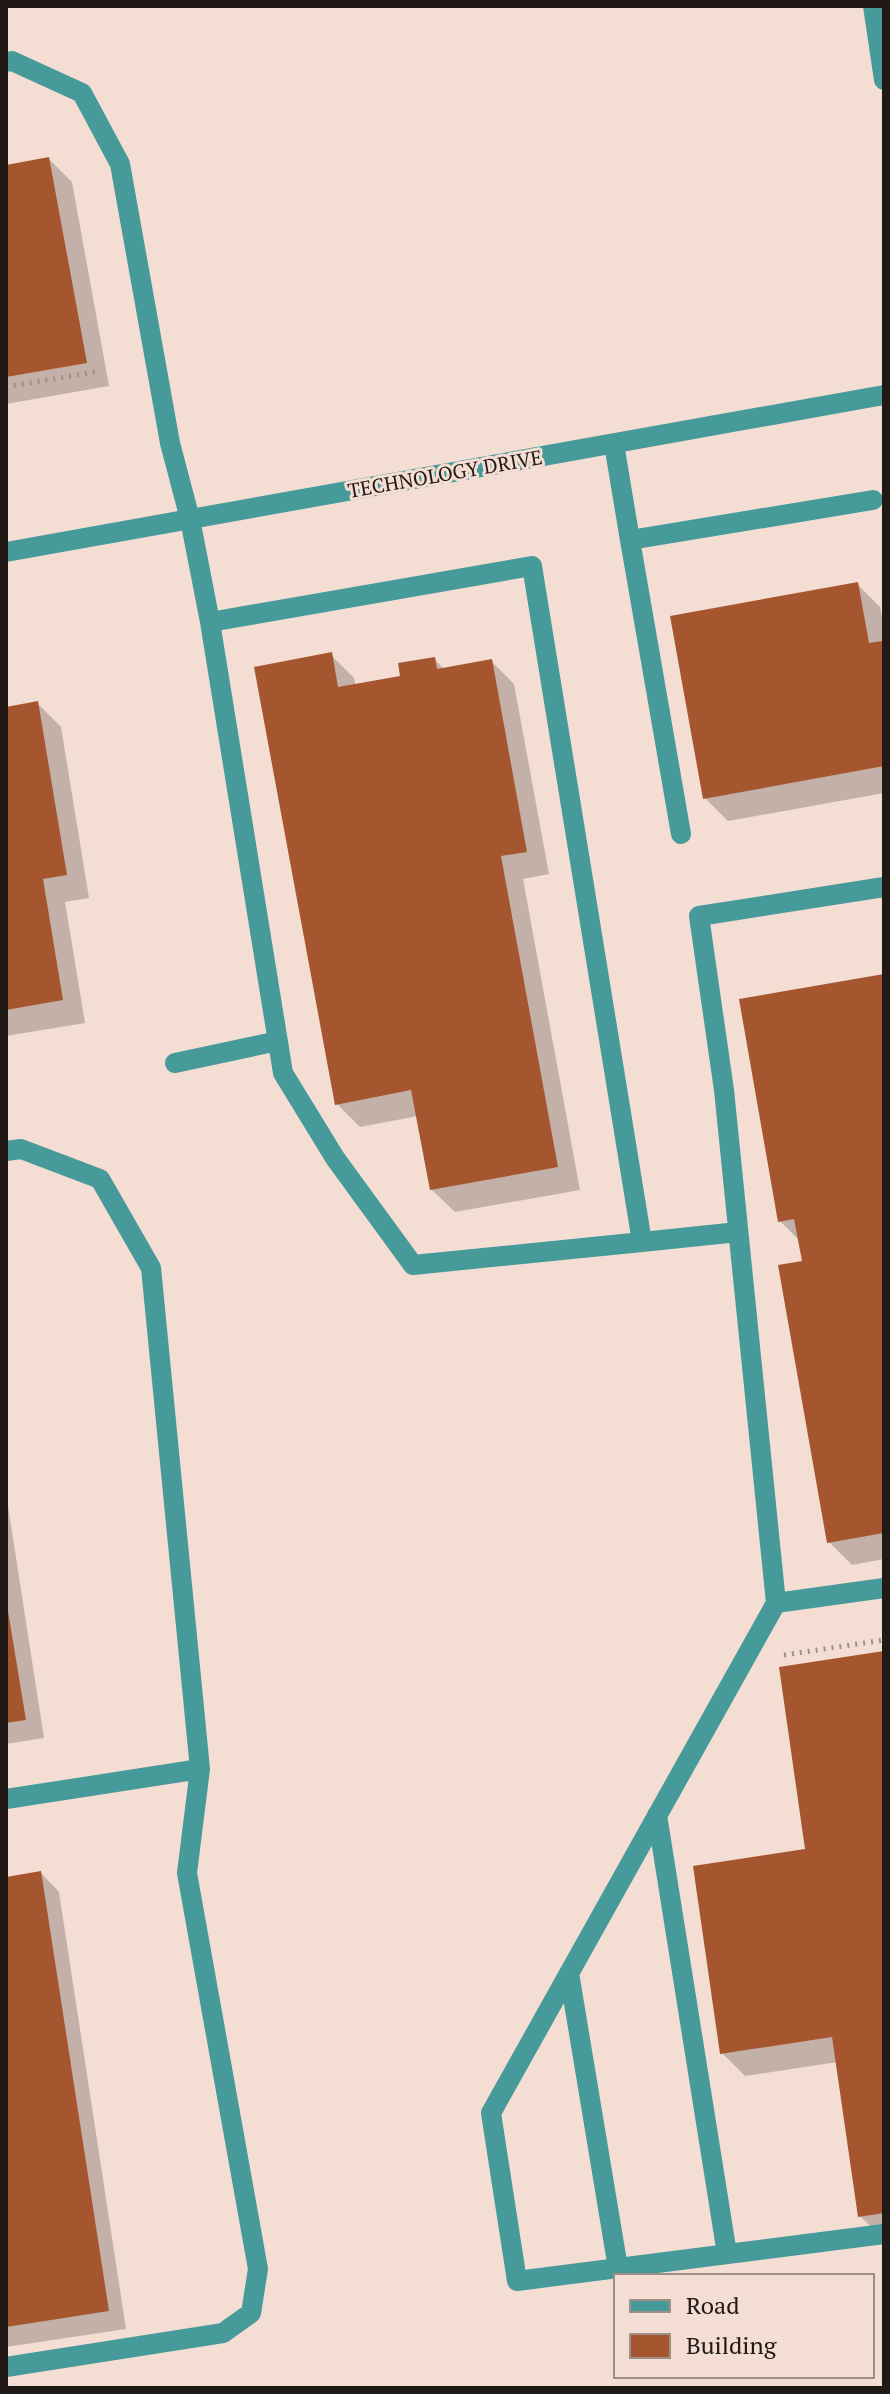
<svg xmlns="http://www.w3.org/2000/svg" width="890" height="2394" font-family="'PT Serif',serif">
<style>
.shadow{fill:#0003}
.building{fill:#a6562f}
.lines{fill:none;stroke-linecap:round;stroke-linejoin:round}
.path{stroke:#a19089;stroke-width:5;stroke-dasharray:2 6;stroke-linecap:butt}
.service{stroke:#479a9a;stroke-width:20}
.minor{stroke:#479a9a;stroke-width:20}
.labels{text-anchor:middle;stroke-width:6;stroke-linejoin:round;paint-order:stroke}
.street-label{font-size:20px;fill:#211916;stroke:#f4ddd3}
</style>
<rect width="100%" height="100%" fill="#f4ddd3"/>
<path class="shadow" d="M49 159 72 182 109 386 6 404V167Z
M857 584 880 607 884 628V793L728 821 705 798Z
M331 655 354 678 356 686 403 678 434 659 445 670 491 661 514 684 549 874 523 879 580 1190 455 1212 431 1189 418 1116 360 1127 337 1104Z
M37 703 61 727 89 898 65 902 85 1023 6 1036V709Z
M884 976V1559L852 1565 829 1542 804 1262 800 1241 780 1221Z
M6 1493 44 1738 6 1744Z
M884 1653V2239H883L860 2216 838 2062 745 2076 722 2053 807 1851Z
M41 1873 59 1892 126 2329 6 2347V1879Z"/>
<path class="building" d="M49 157 87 363 6 377V165Z
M858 582 869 643 882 641 884 655V766L703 799 670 616Z
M332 652 338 687 400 676 398 663 435 657 437 669 492 659 527 852 501 856 558 1167 430 1190 411 1090 335 1105 254 667Z
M38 701 67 875 43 879 63 1000 6 1010V707Z
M884 974V1533L827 1543 778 1265 802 1261 794 1219 778 1222 739 999Z
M6 1599 26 1720 6 1723Z
M884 1651V2213L858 2217 832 2037 720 2054 693 1866 805 1849 779 1667Z
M41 1871 109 2311 6 2327V1877Z"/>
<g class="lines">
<path class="path" d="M6 387 100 371
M784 1655 884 1640"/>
<path class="service" d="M6 62 12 61 82 93 120 164 170 443 190 519 210 622
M614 444 630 540
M681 834 630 540 873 500
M175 1063 278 1041
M6 1151 21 1149 100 1179 151 1268 200 1769 187 1873 258 2269 251 2313 223 2333 6 2367
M642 1242 413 1265 335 1158 283 1073 210 622 532 566 642 1242 738 1232
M884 1588 776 1603 491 2113 517 2281 884 2234
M776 1603 724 1090 699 916 884 887
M6 1799 200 1769
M657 1815 727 2254
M569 1973 618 2268"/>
<path class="minor" d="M873 6 884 80
M6 552 884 395"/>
</g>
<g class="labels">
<g class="street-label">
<text transform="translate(445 474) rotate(-10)" y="7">TECHNOLOGY DRIVE</text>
</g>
</g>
<rect width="890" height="2394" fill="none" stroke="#211916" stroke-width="16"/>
<rect x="614" y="2274" width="260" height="104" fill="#f4ddd3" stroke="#a08f87" stroke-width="2"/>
<rect x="630" y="2300" width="40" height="12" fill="#479a9a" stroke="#a08f87" stroke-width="2"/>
<text x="686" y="2314" font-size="24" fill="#211916">Road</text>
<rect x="630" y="2334" width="40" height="24" fill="#a6562f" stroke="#a08f87" stroke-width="2"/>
<text x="686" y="2354" font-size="24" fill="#211916">Building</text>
</svg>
